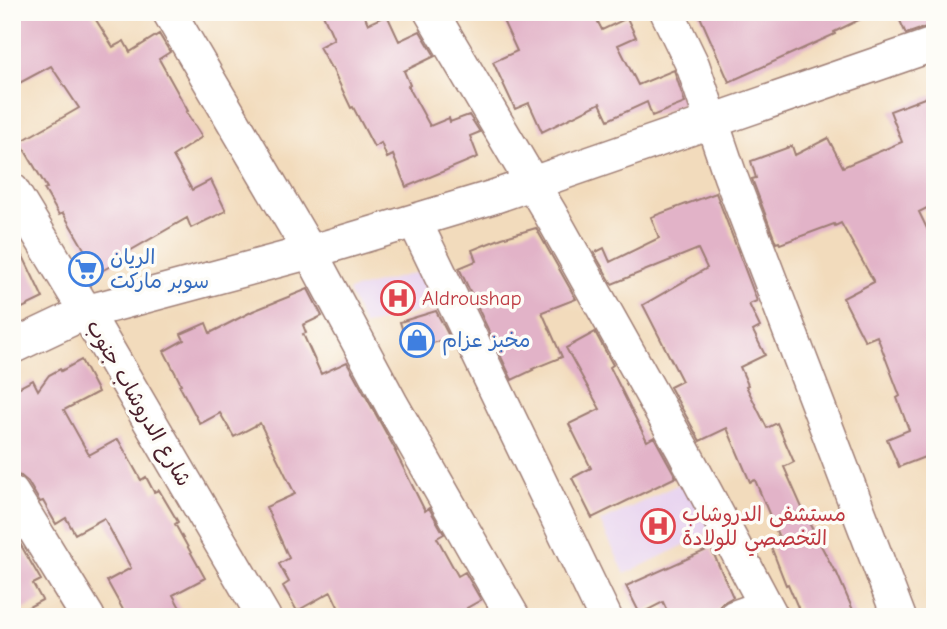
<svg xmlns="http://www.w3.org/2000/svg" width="947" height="629" font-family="'Comic Neue','Playpen Sans Arabic',sans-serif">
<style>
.built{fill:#e7d2ef}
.building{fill:#e2b3c8}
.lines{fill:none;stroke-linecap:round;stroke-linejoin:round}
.minor-casing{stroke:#9e7d74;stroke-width:36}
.minor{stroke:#fff;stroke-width:33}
.labels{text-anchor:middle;stroke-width:7;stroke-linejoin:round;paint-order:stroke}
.shop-label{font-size:21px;fill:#366cbe;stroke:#fdfcf7;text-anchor:start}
.health-label{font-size:21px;fill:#be3a42;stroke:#fdfcf7;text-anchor:start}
.street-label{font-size:21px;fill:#4a1f2b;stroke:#fdfcf7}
</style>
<rect width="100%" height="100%" fill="#fdfcf7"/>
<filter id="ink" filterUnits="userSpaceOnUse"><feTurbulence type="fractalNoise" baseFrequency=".0143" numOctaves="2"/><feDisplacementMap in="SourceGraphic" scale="14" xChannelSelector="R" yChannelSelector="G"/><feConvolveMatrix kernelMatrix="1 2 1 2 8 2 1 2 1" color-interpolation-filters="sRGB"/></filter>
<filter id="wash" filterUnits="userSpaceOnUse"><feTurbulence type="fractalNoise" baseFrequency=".00686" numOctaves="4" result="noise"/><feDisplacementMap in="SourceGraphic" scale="28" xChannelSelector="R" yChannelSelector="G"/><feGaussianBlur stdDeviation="1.57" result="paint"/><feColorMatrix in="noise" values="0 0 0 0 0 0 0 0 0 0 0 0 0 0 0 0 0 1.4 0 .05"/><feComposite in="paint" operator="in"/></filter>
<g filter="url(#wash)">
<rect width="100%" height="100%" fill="#f2dbbc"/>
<path class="built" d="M429 269 447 305 364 326 348 291Z
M691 478 717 529 625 574 600 522Z"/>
<g id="blocks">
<path class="building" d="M12 12H91L113 47 124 41 130 52 159 34 170 52 159 59 188 111 186 112 202 137 173 156 192 190 211 180 226 211 191 228 187 218 121 256 123 259 98 273 63 213 59 215 44 189 47 188 20 142 79 108 51 66 12 87Z
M322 12H363L368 24 387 15 399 41 420 31 435 56 404 71 410 85 408 86 430 126 449 118 450 122 469 115 480 132 470 136 478 157 406 187 393 155 387 158 381 143 374 147 353 107 351 108 332 68H331L319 47 334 39Z
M499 12H593L602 30 627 18 636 37 618 45 638 85 674 70 685 103 652 116 647 102 608 120 600 103 542 132 529 103 515 109 493 62 517 51Z
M698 12H875L834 32 835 34 729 82Z
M896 12H935V24L906 34Z
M935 94V204L919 212 935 245V453L899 467 887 439 909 430 897 398 900 396 877 336 865 341 843 298 874 282 841 223 835 226 834 224 780 244 779 242 776 243 752 179 756 178 751 161 792 146 795 155 828 138 843 167 902 142 890 111Z
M716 193 757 301 749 304 760 327 753 331 765 355 740 367 748 385 746 386 767 428 777 423 794 462 784 467 807 519 835 572 836 571 856 617H802L788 584 786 585 770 544 780 540 755 480 750 482 727 428 700 441 670 387 682 381 643 305 707 268 698 249 612 284 594 253 604 248 610 262 659 238 651 217Z
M536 228 576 299 542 312 562 357 532 369 533 370 512 380 459 268 476 261 472 250 502 238Z
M12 233 43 298 12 313Z
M308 289 322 316 303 325 306 333 303 334 321 374 347 362 396 451H395L425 511 429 508 444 534 437 538 458 576 465 572 481 600 467 608 472 617H343L331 592 297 611 283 586 289 582 279 564 289 558 266 507 295 494 260 423 234 437 220 413 200 424 179 385 181 384 164 351 184 340 181 334 206 323 210 333 253 311Z
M436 311 450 338 409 350 400 322Z
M595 332 613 365 610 367 647 441 654 437 676 477 592 518 572 478 591 468 569 424 600 409 566 348Z
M81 360 98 392 64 410 89 455 118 439 141 480 146 477 154 492 159 490 178 522 175 524 205 578 173 595 185 617H127L107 581 131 568 104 518 75 534 66 518 56 524 43 501 40 502 28 482 21 476 12 474V391L33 380 38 390 49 375 60 369 61 371Z
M12 530 41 580 33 584 42 600 12 616Z
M711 548 733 597 721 604 716 613 707 617H670L663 602 640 614 626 586Z"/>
</g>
</g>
<g filter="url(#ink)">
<use href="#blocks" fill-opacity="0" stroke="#9e7d74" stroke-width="2"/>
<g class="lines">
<g class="minor-casing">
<path id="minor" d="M169 12 310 252 392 405 513 617
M431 12 551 215 683 450 772 617
M667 12 693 66 730 175 899 617
M12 190 86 312 264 617
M415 222 605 617
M12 347 86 312 310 252 493 197 935 44
M12 493 88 617
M735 617 766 606"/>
</g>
<use href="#minor" class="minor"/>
</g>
</g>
<defs>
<g id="supermarket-ring" transform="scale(1.75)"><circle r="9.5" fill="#fdfcf7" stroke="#3f7fe0" stroke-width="1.5"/><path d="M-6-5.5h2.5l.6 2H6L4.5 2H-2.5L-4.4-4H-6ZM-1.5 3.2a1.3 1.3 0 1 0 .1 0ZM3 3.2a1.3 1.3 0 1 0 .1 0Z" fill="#3f7fe0"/></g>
<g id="hospital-ring" transform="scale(1.75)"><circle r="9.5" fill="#fdfcf7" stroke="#e0444e" stroke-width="1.5"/><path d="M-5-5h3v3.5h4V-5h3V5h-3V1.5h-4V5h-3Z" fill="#e0444e"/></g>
<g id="shop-ring" transform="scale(1.75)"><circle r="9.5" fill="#fdfcf7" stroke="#3f7fe0" stroke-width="1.5"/><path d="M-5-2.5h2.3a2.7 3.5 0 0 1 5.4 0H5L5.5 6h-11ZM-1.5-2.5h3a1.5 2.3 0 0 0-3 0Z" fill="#3f7fe0"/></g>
</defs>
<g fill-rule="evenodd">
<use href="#supermarket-ring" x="86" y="269"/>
<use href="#hospital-ring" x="398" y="298"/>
<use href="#shop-ring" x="417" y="340"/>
<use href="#hospital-ring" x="658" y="526"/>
</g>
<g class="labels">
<g class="shop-label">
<text x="110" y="264">الريان<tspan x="110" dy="24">سوبر ماركت</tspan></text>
<text x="442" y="347">مخبز عزام</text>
</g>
<g class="health-label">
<text x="422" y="305">Aldroushap</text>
<text x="682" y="521">مستشفى الدروشاب<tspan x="682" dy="24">التخصصي للولادة</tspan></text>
</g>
<g class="street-label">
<text transform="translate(139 403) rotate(60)" y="7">شارع الدروشاب جنوب</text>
</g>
</g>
<rect width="947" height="629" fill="none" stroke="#fdfcf7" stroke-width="42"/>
</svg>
